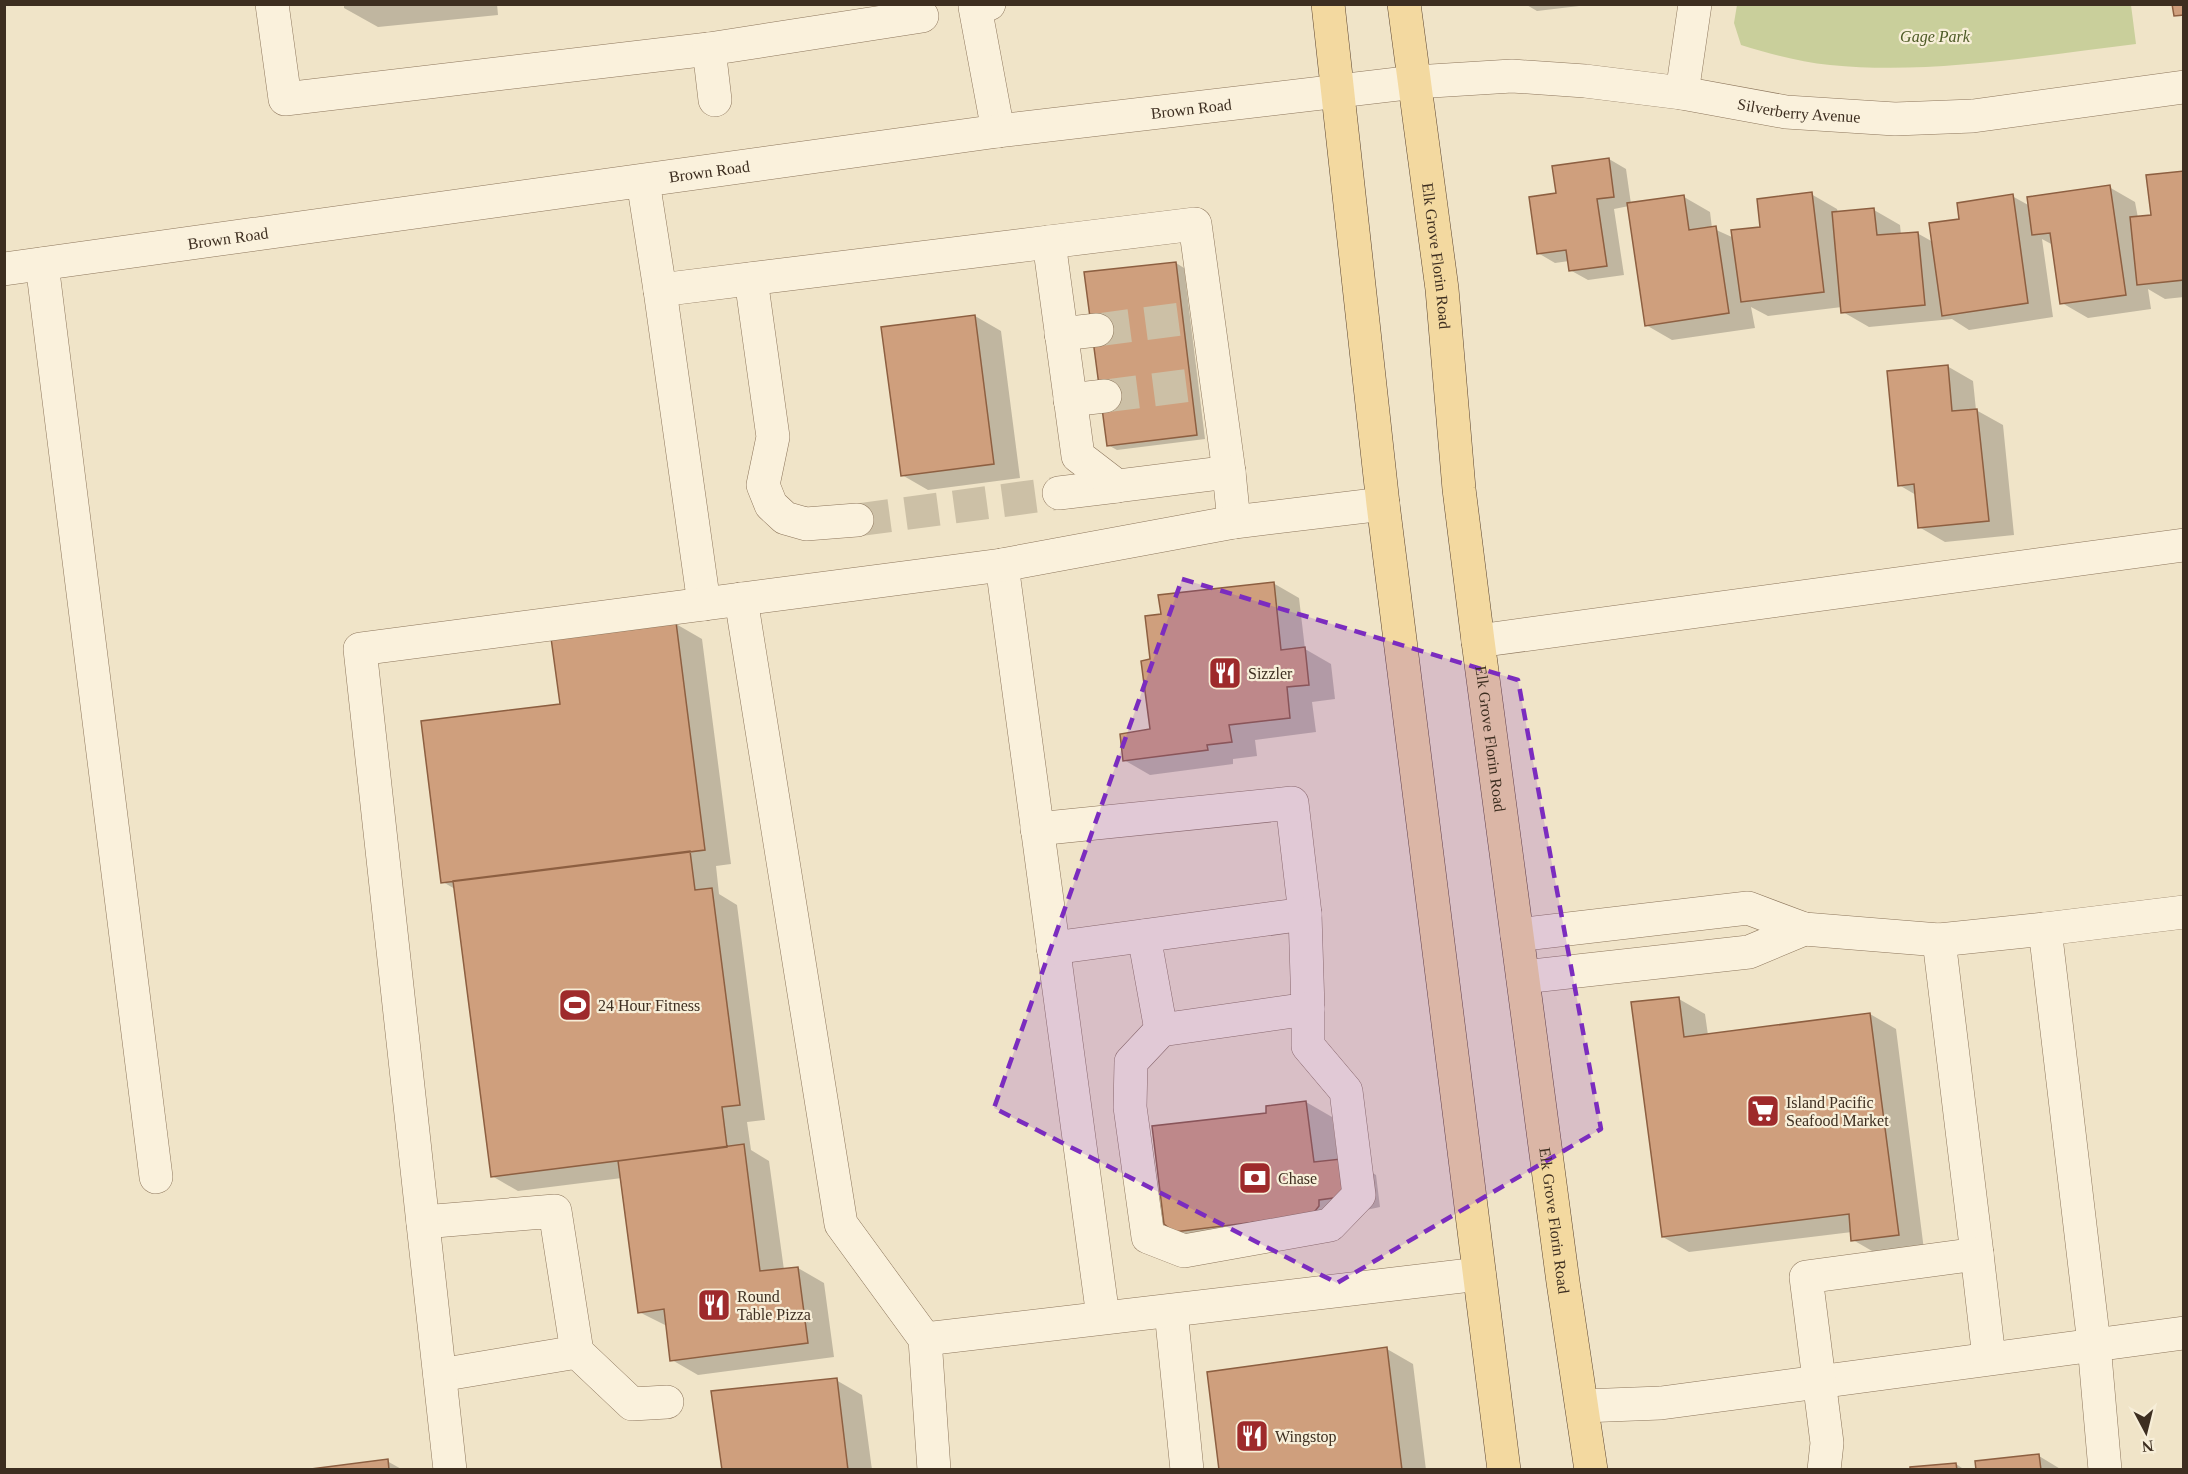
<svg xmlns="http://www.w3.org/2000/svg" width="2188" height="1474" font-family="'Times New Roman',serif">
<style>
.green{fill:#c9cf9b}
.shadow{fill:#0003}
.building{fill:#cf9f7d;stroke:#8d5f41;stroke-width:1.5}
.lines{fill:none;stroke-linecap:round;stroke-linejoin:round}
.minor-tunnel{stroke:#ccc0a6;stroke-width:33;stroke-dasharray:33 16;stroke-linecap:butt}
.minor-casing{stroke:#8d765c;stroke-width:34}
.major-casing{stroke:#5b4430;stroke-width:34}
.minor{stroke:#faf1dc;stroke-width:33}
.major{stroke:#f3d9a0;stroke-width:33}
.marked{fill:#7b2cbf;fill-opacity:0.2;stroke:#7b2cbf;stroke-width:4.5;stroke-dasharray:12 8;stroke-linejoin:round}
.labels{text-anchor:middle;stroke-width:4.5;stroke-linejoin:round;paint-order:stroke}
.park-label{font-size:16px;font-style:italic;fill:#4d5a26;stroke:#f7eed8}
.street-label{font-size:16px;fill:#3d2e20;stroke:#f7eed8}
.poi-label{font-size:16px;fill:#3d2e20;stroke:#f7eed8;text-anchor:start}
</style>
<rect width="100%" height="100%" fill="#f0e4c8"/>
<path class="green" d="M1737 5H2131L2136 44C2036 56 1931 75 1830 65 1800 62 1770 54 1741 45L1734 23Z"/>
<path class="shadow" d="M344 4H497L498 15 378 27 344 8Z
M1525 4H1596L1537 11Z
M1609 159 1626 169 1631 204 1684 197 1710 212 1712 228 1734 238 1762 228 1811 194 1837 209 1838 213 1874 210 1900 225 1901 235 1917 233 1933 242 1961 220 2012 196 2030 206 2109 187 2135 202 2138 218 2152 216 2184 173V297L2165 299 2148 289 2151 309 2088 318 2062 303 2053 245 2042 239 2053 317 1969 330 1952 319 1869 327 1843 312 1842 307 1768 316 1751 307 1755 328 1672 340 1646 325 1629 206 1614 209 1624 275 1588 280 1570 270 1569 261 1555 263 1538 253 1557 194Z
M1176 263 1184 268 1205 439 1117 450 1108 445Z
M975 316 1001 331 1020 478 928 490 902 475Z
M1947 366 1973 381 1976 410 2003 425 2014 535 1945 542 1919 527 1916 495 1899 485Z
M1273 583 1299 598 1305 649 1331 664 1335 699 1312 702 1316 732 1255 740 1257 756 1233 759V764L1150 775 1124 760 1152 730V660L1162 615Z
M676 624 702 639 731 864 716 866 719 894 737 905 765 1120 747 1122 751 1150 769 1161 784 1270 798 1268 824 1283 834 1357 698 1375 672 1360 667 1326 639 1312 622 1178 518 1191 492 1176 455 889 443 882 561 705Z
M1679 999 1705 1014 1708 1035 1870 1014 1896 1029 1924 1250 1879 1255 1853 1240 1852 1232 1689 1252 1663 1237Z
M1306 1102 1332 1117 1338 1161 1350 1160 1376 1175 1380 1207 1201 1246 1178 1230 1268 1114Z
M1387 1349 1413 1364 1426 1470H1220Z
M836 1380 862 1395 872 1470H723Z
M2039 1456 2062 1470H1978Z
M387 1461 403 1470H316Z
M1956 1464 1965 1470H1912Z"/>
<path class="building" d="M2172 4H2184V15L2174 16Z
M1609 158 1614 197 1597 199 1607 266 1569 271 1566 250 1537 254 1529 197 1556 193 1552 166Z
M2184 171V280L2137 285 2130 217 2151 215 2146 175Z
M2110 185 2126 295 2060 304 2050 233 2032 235 2027 197Z
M1812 192 1824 292 1741 302 1731 230 1760 227 1757 199Z
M2013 194 2028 303 1942 316 1929 223 1959 219 1957 203Z
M1684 195 1689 230 1716 226 1729 313 1645 326 1627 203Z
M1874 208 1877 235 1918 232 1925 305 1841 313 1832 212Z
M1176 262 1197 435 1107 446 1084 272Z
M975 315 994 464 901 476 881 327Z
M1948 365 1952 411 1977 409 1989 521 1918 528 1914 484 1898 486 1887 371Z
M1274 582 1281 650 1305 647 1309 685 1287 687 1290 718 1229 725 1232 742 1207 745 1208 750 1123 761 1120 734 1150 729 1141 661 1150 659 1145 616 1161 614 1158 595Z
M676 622 705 850 441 883 421 721 560 704 551 638Z
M690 851 695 890 712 888 740 1105 722 1107 727 1147 491 1177 453 881Z
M1679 997 1684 1037 1870 1013 1899 1235 1851 1241 1849 1214 1662 1237 1631 1002Z
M1306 1101 1314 1162 1350 1158 1341 1197 1319 1200V1206L1312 1215 1174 1232 1164 1224 1152 1126 1266 1113V1106Z
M744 1144 760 1271 798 1267 808 1343 670 1361 664 1309 638 1313 618 1161Z
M1387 1347 1402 1470H1219L1207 1372Z
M837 1378 848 1470H722L711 1391Z
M2039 1454 2041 1470H1976L1975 1461Z
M388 1459 389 1470H303Z
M1956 1463 1957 1470H1910V1467Z"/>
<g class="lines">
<path class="minor-tunnel" d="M1097 330 1181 319
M1105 396 1191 385
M857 520 1059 493"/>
<g class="minor-casing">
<g id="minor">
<path d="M272 4 285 99 709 49"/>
<path d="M989 4 975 7 998 131"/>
<path d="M1682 93 1695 4"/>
<path d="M715 100 709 49 922 16"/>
<path d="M643 181 660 290"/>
<path d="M1049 242 1195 224 1229 472"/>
<path d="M42 264 156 1177"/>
<path id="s1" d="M4 269 998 131 1415 82 1512 76 1585 81 1682 93 1786 112 1895 119 1973 116 2184 87"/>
<path d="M751 279 773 437 763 485 771 505 785 518 806 524 857 520"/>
<path d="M1061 334 1097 330"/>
<path d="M1070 400 1105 396"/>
<path d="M1059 493 1117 486"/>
<path d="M1002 565 1103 1317"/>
<path d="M741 599 841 1224 925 1339 934 1470"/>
<path d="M704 604 660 290 1049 242 1078 456 1117 486 1229 472 1234 522"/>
<path d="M1478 641 2184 545"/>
<path d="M1037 829 1292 803 1305 914 1308 1009 1161 1030 1144 936"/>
<path d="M1804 929 1939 940 2045 929 2094 1344 2105 1470"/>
<path d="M2045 929 2184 912"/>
<path d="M1517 935 1748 908 1804 929 1749 952 1523 977"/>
<path d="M1939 940 1977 1254"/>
<path d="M1053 948 1305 914"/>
<path d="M1161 1030 1131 1062 1130 1107 1148 1237 1184 1251 1330 1225 1359 1195 1346 1091 1308 1046V1009"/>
<path d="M423 1222 555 1211 577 1352 440 1375"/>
<path d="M1171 1311 1187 1470"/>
<path d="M925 1339 1479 1274"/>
<path d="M577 1352 632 1404 667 1402"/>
<path d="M1582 1406 1661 1403 2184 1333"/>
<path d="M450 1470 360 649 1002 565 1234 522 1383 504"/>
<path d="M1824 1470 1827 1443 1806 1277 1977 1254 1989 1358"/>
</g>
</g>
<g class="major-casing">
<g id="major">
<path d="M1328 4 1383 504 1504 1470"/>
<path id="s2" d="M1404 4 1442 289 1459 489 1478 641 1563 1282 1591 1470"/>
</g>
</g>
<use href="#minor" class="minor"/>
<use href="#major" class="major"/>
</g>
<path class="marked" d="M1182 579 1518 680 1601 1129 1337 1283 994 1108Z"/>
<defs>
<g id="restaurant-square" transform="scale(1.725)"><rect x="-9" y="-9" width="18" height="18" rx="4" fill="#9e2a2b" stroke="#f7eed8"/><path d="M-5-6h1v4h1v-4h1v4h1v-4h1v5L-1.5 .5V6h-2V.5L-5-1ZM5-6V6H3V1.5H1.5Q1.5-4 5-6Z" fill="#fff"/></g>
<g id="stadium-square" transform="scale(1.725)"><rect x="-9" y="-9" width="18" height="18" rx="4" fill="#9e2a2b" stroke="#f7eed8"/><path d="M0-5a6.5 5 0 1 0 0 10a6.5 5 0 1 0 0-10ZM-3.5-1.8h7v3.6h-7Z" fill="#fff"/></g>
<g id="supermarket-square" transform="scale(1.725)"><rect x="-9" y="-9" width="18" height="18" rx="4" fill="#9e2a2b" stroke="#f7eed8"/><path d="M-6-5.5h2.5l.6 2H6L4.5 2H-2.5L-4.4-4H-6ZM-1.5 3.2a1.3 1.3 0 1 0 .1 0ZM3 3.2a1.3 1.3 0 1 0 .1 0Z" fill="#fff"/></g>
<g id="bank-square" transform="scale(1.725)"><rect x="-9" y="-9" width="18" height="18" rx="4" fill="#9e2a2b" stroke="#f7eed8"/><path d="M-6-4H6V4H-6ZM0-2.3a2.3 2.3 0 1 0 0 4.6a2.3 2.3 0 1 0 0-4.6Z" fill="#fff"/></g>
</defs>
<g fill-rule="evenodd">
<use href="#restaurant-square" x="1225" y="673"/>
<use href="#stadium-square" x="575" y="1005"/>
<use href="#supermarket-square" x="1763" y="1111"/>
<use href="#bank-square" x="1255" y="1178"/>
<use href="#restaurant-square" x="714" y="1305"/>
<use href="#restaurant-square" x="1252" y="1436"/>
</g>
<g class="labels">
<g class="park-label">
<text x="1935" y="42">Gage Park</text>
</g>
<g class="street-label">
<text dy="6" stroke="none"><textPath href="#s1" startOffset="1198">Brown Road</textPath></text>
<text dy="6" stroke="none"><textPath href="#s1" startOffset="1810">Silverberry Avenue</textPath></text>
<text dy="6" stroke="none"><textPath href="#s1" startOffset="712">Brown Road</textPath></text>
<text dy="6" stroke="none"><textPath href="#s1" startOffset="226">Brown Road</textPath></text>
<text dy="6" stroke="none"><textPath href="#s2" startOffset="254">Elk Grove Florin Road</textPath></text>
<text dy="6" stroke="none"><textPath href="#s2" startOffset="740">Elk Grove Florin Road</textPath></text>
<text dy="6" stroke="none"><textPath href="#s2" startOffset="1226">Elk Grove Florin Road</textPath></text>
</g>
<g class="poi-label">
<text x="1248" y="679">Sizzler</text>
<text x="598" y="1011">24 Hour Fitness</text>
<text x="1786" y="1108">Island Pacific<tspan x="1786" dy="18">Seafood Market</tspan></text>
<text x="1278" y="1184">Chase</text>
<text x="737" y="1302">Round<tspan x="737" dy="18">Table Pizza</tspan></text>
<text x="1275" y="1442">Wingstop</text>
</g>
</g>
<rect width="2188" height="1474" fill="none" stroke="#3d2e20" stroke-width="12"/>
<g transform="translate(2146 1432) rotate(173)" stroke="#f7eed8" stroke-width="4.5" paint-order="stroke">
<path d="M0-4.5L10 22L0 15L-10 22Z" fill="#3d2e20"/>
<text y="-9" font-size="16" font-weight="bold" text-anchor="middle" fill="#3d2e20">N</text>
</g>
</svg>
